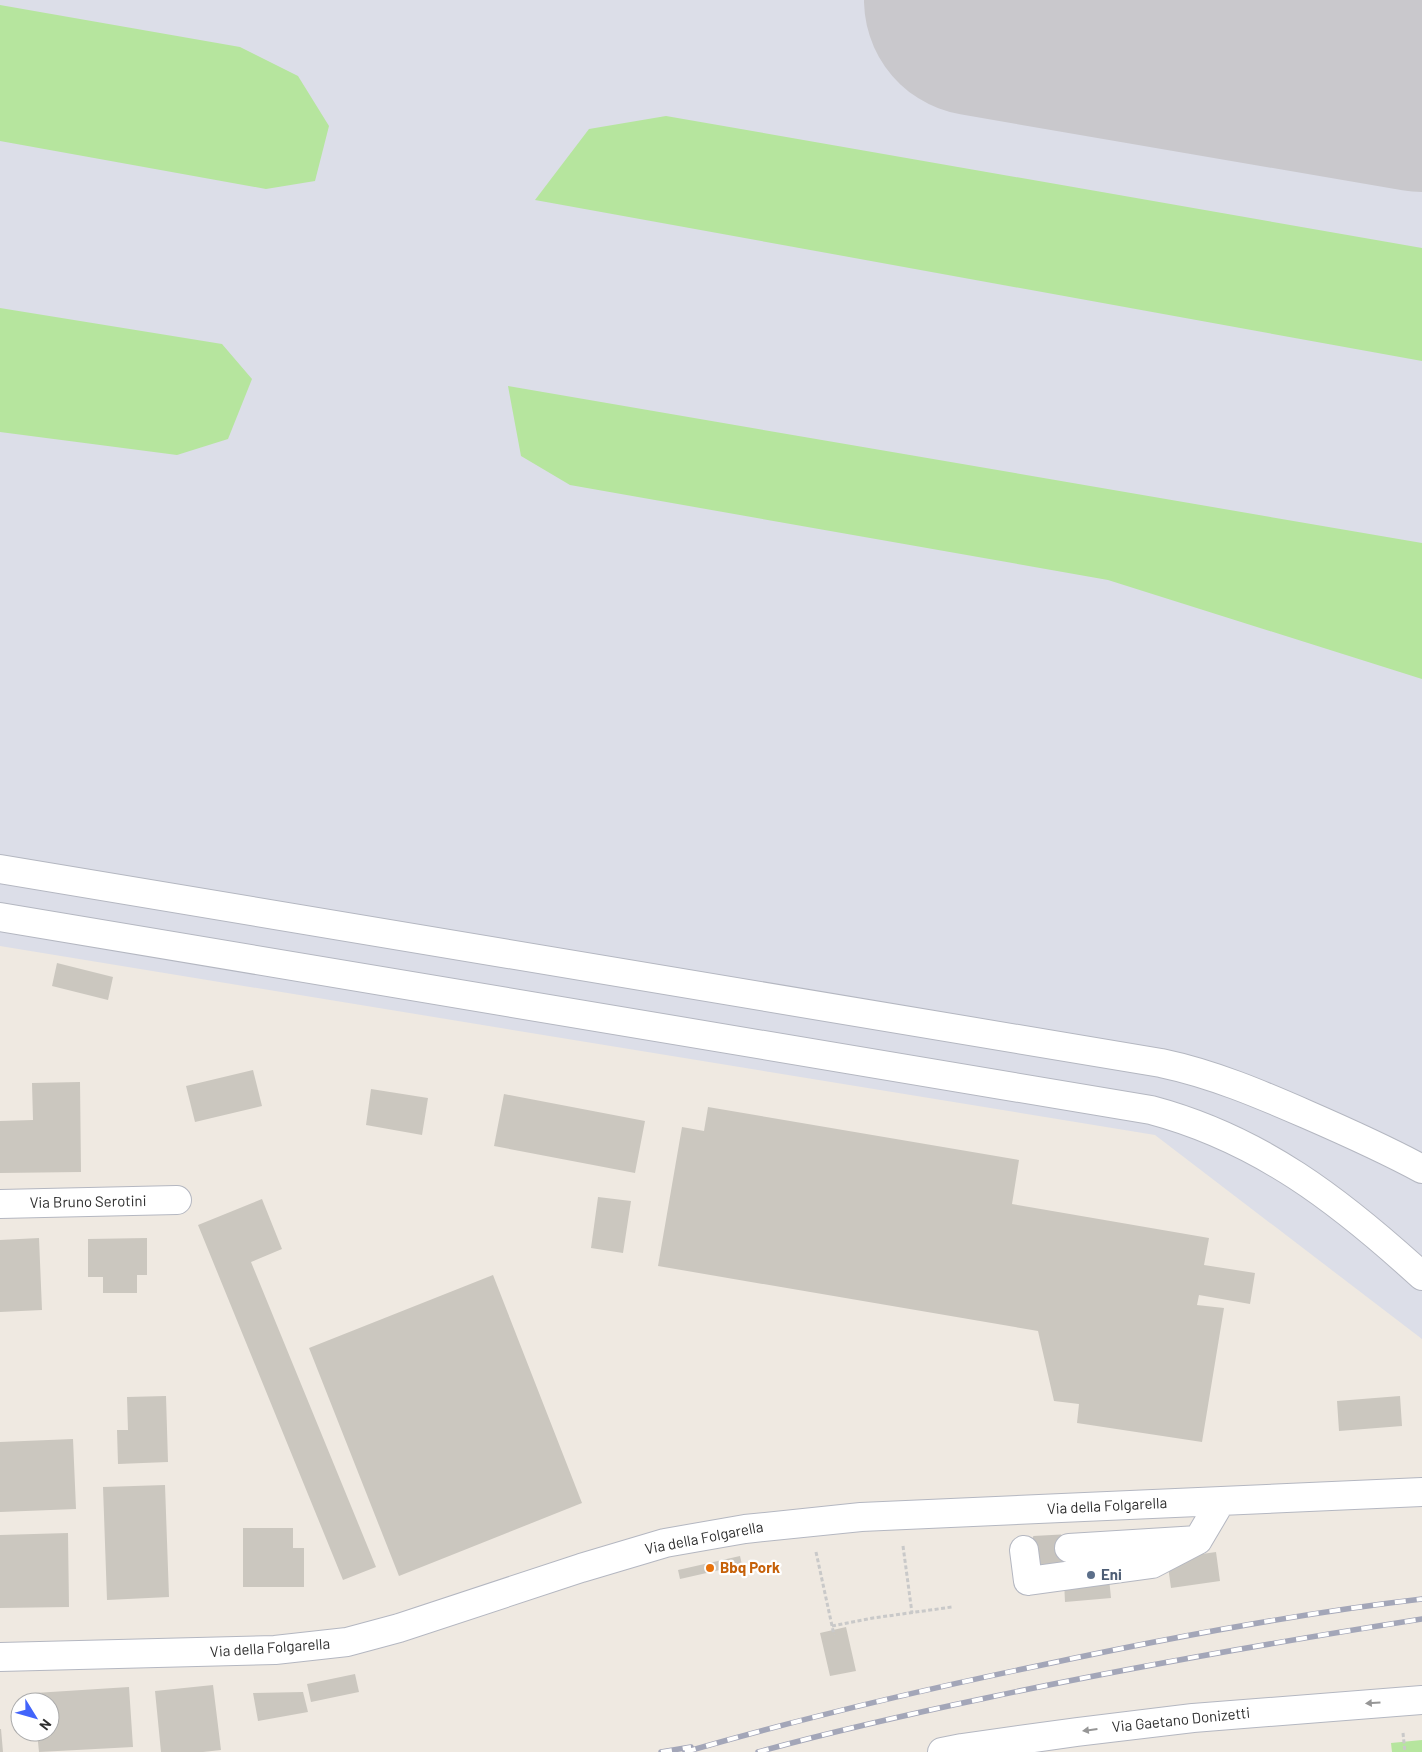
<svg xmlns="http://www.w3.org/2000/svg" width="1422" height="1752" font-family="Barlow,sans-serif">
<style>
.airport{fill:#dcdee8}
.green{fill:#b6e59e}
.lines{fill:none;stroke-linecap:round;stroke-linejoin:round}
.runway{stroke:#c9c8cc;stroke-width:232}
.building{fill:#cbc7bf}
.minor-tunnel{stroke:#c8c4bd;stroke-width:28;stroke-dasharray:28 14;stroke-linecap:butt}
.minor-casing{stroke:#b4b7c1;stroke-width:30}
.path{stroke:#c9c9c9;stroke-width:3;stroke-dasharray:4 2.5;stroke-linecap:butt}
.minor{stroke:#fff;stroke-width:28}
.rail-casing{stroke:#a3a6b8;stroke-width:5.5}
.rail{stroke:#fff;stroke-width:4;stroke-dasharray:11;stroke-linecap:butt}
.oneway{fill:#969696}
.food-dot{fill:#e8710a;stroke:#fff;stroke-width:2}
.service-dot{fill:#5c6f8a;stroke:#fff;stroke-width:2}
.labels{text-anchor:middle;stroke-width:4.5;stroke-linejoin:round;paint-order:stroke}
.street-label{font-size:15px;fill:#2e2e2e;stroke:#fff}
.food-label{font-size:15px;font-weight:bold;fill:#c56008;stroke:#fff;text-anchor:start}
.service-label{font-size:15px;font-weight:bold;fill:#4e5e75;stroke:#fff;text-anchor:start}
</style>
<rect width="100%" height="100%" fill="#efe9e1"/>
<path class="airport" d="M0 0H1422V1339L1155 1135 0 946Z"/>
<path class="green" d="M0 5 240 47 298 76 329 126 315 181 266 189 0 141Z
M666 116 1422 248V361L535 200 589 129Z
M0 308 222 344 252 379 228 439 177 455 0 432Z
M508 386 1422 543V679L1108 580 570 485 521 456Z
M1422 1740V1752H1392L1391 1743Z"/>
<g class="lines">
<path class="runway" d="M980 0 1422 76"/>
</g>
<path class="building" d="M57 963 113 977 108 1000 52 986Z
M253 1070 262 1106 195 1122 186 1086Z
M80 1082 81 1172 0 1173V1121L33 1120 32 1083Z
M371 1089 428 1098 422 1135 366 1125Z
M504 1094 645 1121 635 1173 494 1146Z
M708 1107 1019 1160 1012 1204 1209 1238 1204 1265 1255 1273 1250 1304 1199 1295 1197 1305 1224 1308 1202 1442 1077 1423 1079 1404 1054 1401 1038 1331 658 1266 682 1127 704 1131Z
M598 1197 631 1201 623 1253 591 1248Z
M262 1199 282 1249 251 1262 376 1567 343 1580 198 1225Z
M39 1238 42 1310 0 1312V1240Z
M147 1238V1275H137V1293H103V1277H88V1239Z
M493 1275 582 1503 399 1576 309 1348Z
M166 1396 168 1462 118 1464 117 1430H128L127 1397Z
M1400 1396 1402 1426 1339 1431 1337 1401Z
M73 1439 76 1509 0 1512V1442Z
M165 1485 169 1597 107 1600 103 1487Z
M243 1528H293V1548H304V1587H243Z
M68 1533 69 1607 0 1608V1535Z
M1068 1535 1071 1572 1036 1574 1033 1537Z
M1216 1552 1220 1581 1171 1588 1167 1559Z
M740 1556 742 1565 680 1579 678 1570Z
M1109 1578 1111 1598 1065 1602 1064 1581Z
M846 1627 856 1671 830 1676 820 1633Z
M355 1674 359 1692 311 1702 307 1684Z
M213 1685 221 1750 203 1752H161L155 1691Z
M129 1687 133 1747 39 1752 37 1732H50V1702H35V1693Z
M303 1692 308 1712 258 1721 253 1693Z
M0 1729H1L3 1752H0Z"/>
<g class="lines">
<path class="minor-tunnel" d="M1034 1550 1069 1548"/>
<g class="minor-casing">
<path id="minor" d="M0 869 1161 1063C1213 1074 1260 1094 1308 1115 1347 1132 1385 1149 1422 1169
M0 917 1151 1110C1260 1139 1340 1201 1422 1276
M0 1204 177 1200
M1069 1548 1198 1540 1221 1501
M1024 1550 1028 1581 1152 1564 1198 1540
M0 1657 275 1650 347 1642 399 1628 581 1568 665 1543 745 1529 861 1517 1422 1492
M942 1752 962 1748 1077 1732 1193 1718 1422 1700"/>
</g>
<path class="path" d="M903 1546 912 1613
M816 1552 834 1635
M832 1626 873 1618 952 1607
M1403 1733 1405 1752"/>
<use href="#minor" class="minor"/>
<g class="rail-casing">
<path id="rail" d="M661 1752 691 1747
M685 1752C803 1718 921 1690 1042 1665 1168 1638 1294 1614 1422 1599
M758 1752C834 1731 910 1714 986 1698 1131 1667 1276 1642 1422 1619"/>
</g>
<use href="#rail" class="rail"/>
</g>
<defs><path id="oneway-solid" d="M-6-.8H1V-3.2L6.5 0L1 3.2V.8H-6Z" transform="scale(1.25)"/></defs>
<g class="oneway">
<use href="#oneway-solid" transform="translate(1373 1703) rotate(176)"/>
<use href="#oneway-solid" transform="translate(1090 1730) rotate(173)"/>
</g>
<circle class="food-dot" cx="710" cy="1568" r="5"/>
<circle class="service-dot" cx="1091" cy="1575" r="5"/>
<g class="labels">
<g class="street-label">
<text transform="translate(88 1202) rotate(-1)" y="5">Via Bruno Serotini</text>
<text transform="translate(1107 1506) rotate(-3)" y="5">Via della Folgarella</text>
<text transform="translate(704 1538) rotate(-11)" y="5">Via della Folgarella</text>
<text transform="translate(270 1648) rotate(-4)" y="5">Via della Folgarella</text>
<text transform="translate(1181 1720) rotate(-6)" y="5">Via Gaetano Donizetti</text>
</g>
<g class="food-label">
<text x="720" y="1573">Bbq Pork</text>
</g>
<g class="service-label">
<text x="1101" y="1580">Eni</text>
</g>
</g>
<g transform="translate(35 1717) rotate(127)"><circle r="24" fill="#ffffff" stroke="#ababab"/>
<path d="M0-4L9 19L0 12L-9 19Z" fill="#4264fb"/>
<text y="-8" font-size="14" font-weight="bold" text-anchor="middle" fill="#2e2e2e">N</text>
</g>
</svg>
